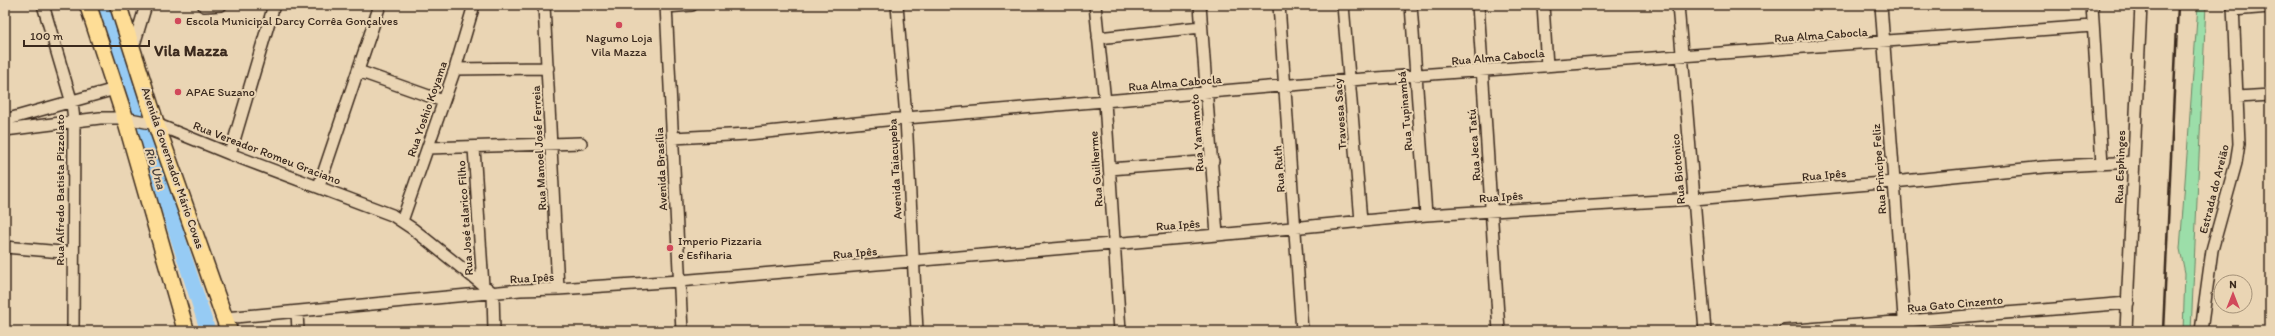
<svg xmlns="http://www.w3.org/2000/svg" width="2275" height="336" font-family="Itim,sans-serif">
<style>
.green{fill:#9cdea9;stroke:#6c8464}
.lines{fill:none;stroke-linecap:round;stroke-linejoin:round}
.river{stroke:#96cbf4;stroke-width:15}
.minor-casing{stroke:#3b2a1e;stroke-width:14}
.highway-casing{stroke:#3b2a1e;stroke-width:19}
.minor{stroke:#ead5b4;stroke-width:11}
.highway{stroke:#fedd96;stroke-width:16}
.rail{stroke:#3b2a1e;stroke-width:2.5}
.poi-dot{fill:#d1495b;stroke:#ead5b4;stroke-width:1.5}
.labels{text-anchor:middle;stroke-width:4;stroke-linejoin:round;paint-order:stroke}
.poi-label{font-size:12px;fill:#3b2a1e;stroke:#ead5b4;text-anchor:start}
.street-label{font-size:12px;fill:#3b2a1e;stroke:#ead5b4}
.water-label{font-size:13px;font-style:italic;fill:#49423e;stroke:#ead5b4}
.district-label{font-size:16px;font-weight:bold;fill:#3b2a1e;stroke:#ead5b4}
</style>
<rect width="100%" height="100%" fill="#ead5b4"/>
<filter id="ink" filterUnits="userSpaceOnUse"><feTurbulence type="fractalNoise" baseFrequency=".025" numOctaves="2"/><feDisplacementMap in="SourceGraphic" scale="8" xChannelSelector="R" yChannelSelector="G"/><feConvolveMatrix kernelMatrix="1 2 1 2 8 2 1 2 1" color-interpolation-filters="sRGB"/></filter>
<g filter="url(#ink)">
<path class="green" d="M2198 5H2206L2191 331H2183L2185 273 2180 249Z"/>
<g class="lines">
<path class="river" d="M103 5 208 331"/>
<g class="minor-casing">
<path id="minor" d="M43 5 72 103 74 120 73 331
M544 5 558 289
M666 5 682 331
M897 5 906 118 917 331
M1095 5 1105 102 1120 331
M1200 5 1217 235
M1279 5 1302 331
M1343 5 1361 221
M1411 5 1426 215
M1478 5 1499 331
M1543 5 1547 66
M1678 5 1705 331
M1881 5 1905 331
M2092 5 2102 164
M204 6 221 5
M666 7 692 5
M2233 10 2270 7
M1098 38 1201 27
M133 48 146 5
M455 69 548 68
M358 71 443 101
M2238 97 2270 95
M5 120 115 89
M5 130 100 118H125L156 124 230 154 392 215 413 229 493 293 494 331
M673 138 748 134 906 118 1350 80 2093 26
M428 148 581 143
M474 148 483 286
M230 154 274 5
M1110 169 1213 161
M319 186 380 5
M402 221 455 69 474 5
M5 247 73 253
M297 312 298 331
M225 318 520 290 558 289 679 281 1217 235 1426 215 1694 199 1893 182 2044 167 2133 162
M1784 331 2128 303
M2126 331 2141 5
M2201 331 2212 250 2236 163 2239 144 2233 5"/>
</g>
<g class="highway-casing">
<path id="highway" d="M88 5 125 118 186 331
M118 5 156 124 229 331"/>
</g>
<use href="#minor" class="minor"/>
<use href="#highway" class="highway"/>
<path class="rail" d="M2163 331 2178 5"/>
</g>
</g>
<g class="poi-dot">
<circle cx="178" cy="21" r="4"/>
<circle cx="619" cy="25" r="4"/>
<circle cx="178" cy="92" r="4"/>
<circle cx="670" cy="248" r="4"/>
</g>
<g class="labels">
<g class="poi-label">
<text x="186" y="25">Escola Municipal Darcy Corrêa Gonçalves</text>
<text x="619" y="42" text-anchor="middle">Nagumo Loja<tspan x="619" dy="14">Vila Mazza</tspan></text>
<text x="186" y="96">APAE Suzano</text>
<text x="678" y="245">Imperio Pizzaria<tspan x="678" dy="14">e Esfiharia</tspan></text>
</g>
<g class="street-label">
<text transform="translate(1821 35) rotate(-4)" y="4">Rua Alma Cabocla</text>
<text transform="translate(1498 57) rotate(-5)" y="4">Rua Alma Cabocla</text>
<text transform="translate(1175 83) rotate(-5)" y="4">Rua Alma Cabocla</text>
<text transform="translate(427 109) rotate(-71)" y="4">Rua Yoshio Koyama</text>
<text transform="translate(1405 111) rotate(-95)" y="4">Rua Tupinambá</text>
<text transform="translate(1340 114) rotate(-94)" y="4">Travessa Sacy</text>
<text transform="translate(1197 133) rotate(-94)" y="4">Rua Yamamoto</text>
<text transform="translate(1474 145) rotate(-94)" y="4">Rua Jeca Tatú</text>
<text transform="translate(539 148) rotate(-93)" y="4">Rua Manoel José Ferreia</text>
<text transform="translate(267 153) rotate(21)" y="4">Rua Vereador Romeu Graciano</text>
<text transform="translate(2120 167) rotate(-88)" y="4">Rua Esphinges</text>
<text transform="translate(173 168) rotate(71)" y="4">Avenida Governador Mário Covas</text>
<text transform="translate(661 169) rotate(-93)" y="4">Avenida Brasília</text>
<text transform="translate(895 169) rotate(-93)" y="4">Avenida Taiacupeba</text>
<text transform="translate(1096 169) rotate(-94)" y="4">Rua Guilherme</text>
<text transform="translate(1279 169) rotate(-94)" y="4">Rua Ruth</text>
<text transform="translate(1678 169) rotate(-95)" y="4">Rua Biotonico</text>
<text transform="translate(1879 169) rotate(-94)" y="4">Rua Principe Feliz</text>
<text transform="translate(1824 175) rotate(-5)" y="4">Rua Ipês</text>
<text transform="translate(2214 189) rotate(-76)" y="4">Estrada do Areião</text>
<text transform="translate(60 190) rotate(-90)" y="4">Rua Alfredo Batista Pizzolato</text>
<text transform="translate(1501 197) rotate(-4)" y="4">Rua Ipês</text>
<text transform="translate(465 218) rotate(-94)" y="4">Rua José talarico Filho</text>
<text transform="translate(1178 225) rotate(-4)" y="4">Rua Ipês</text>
<text transform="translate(855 253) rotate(-5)" y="4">Rua Ipês</text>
<text transform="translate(532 278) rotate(-3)" y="4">Rua Ipês</text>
<text transform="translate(1955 304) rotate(-5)" y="4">Rua Gato Cinzento</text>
</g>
<g class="water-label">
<text transform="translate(156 168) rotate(72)" y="5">Rio Una</text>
</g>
<g class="district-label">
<text x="191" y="56">Vila Mazza</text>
</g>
</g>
<rect width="2275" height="336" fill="none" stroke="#ead5b4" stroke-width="20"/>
<rect x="10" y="10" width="2255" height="316" fill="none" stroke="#3b2a1e" stroke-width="1.5" filter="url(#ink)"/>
<g transform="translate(2233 294)"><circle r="19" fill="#ead5b4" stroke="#a49178"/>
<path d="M0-3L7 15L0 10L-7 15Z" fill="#d1495b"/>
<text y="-6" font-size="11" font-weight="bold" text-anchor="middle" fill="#3b2a1e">N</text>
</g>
<path d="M24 40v6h125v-6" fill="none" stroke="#3b2a1e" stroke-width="2"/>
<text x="30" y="40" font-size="12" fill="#3b2a1e" stroke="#ead5b4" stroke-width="3" paint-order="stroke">100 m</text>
</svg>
